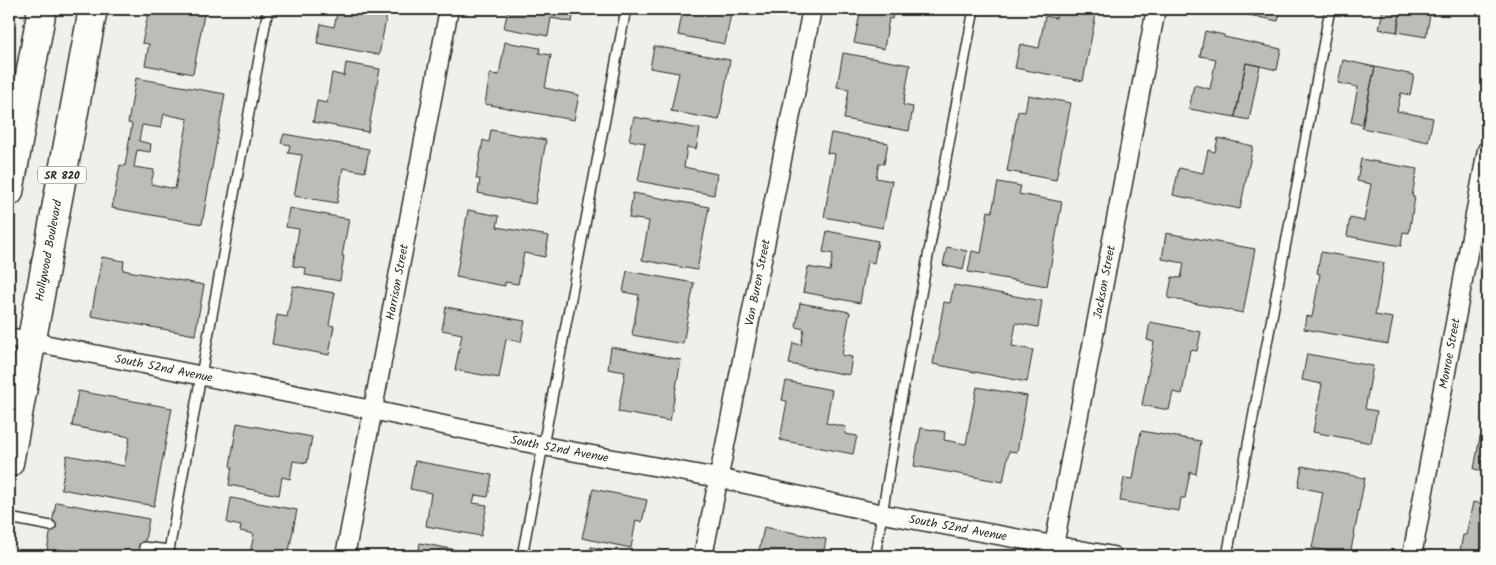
<svg xmlns="http://www.w3.org/2000/svg" width="1496" height="565" font-family="Kalam,sans-serif">
<style>
.building{fill:#bdbcb8;stroke:#2b2b2b;fill-rule:evenodd}
.lines{fill:none;stroke-linecap:round;stroke-linejoin:round}
.service-casing{stroke:#2b2b2b;stroke-width:12}
.minor-casing{stroke:#2b2b2b;stroke-width:21}
.trunk-casing{stroke:#2b2b2b;stroke-width:31}
.service{stroke:#fdfcf7;stroke-width:9}
.minor{stroke:#fdfcf7;stroke-width:18}
.trunk{stroke:#fdfcf7;stroke-width:28}
.labels{text-anchor:middle;stroke-width:4;stroke-linejoin:round;paint-order:stroke}
.shield{fill:#fdfcf7;stroke:#6a6a68;stroke-width:1}
.shield-label{font-size:11px;font-weight:bold;fill:#2b2b2b}
.street-label{font-size:12px;fill:#2b2b2b;stroke:#fdfcf7}
</style>
<rect width="100%" height="100%" fill="#f0efeb"/>
<filter id="ink" filterUnits="userSpaceOnUse"><feTurbulence type="fractalNoise" baseFrequency=".02" numOctaves="2"/><feDisplacementMap in="SourceGraphic" scale="10" xChannelSelector="R" yChannelSelector="G"/><feConvolveMatrix kernelMatrix="1 2 1 2 8 2 1 2 1" color-interpolation-filters="sRGB"/></filter>
<g filter="url(#ink)">
<path class="building" d="M155 9H205L193 74 145 65 149 44 142 43 149 10 155 11Z
M338 9H388L379 55 317 43 321 24 334 27Z
M503 9H574L572 22 551 18 548 36 504 28 508 10Z
M683 9H732L725 44 678 35Z
M861 9H894L892 19 889 18 884 49 854 43Z
M1058 9H1097L1083 81 1015 68 1020 44 1039 48 1045 16 1056 18Z
M1231 9H1281L1278 21 1243 14 1244 11Z
M1383 9H1401L1397 32 1379 29Z
M1401 9H1431L1426 37 1397 32Z
M1205 31 1224 35V37L1281 49 1277 70 1246 63 1235 117 1189 109 1194 85 1210 89 1216 59 1200 56Z
M505 42 540 48 539 53 551 55 545 88 579 95 574 120 485 104 490 74 499 75Z
M654 46 730 60 719 120 671 111 679 73 650 68Z
M843 53 910 65 903 105 913 107 909 131 844 119 849 89 837 87Z
M1343 60 1375 67 1362 125 1351 122 1358 87 1338 83Z
M346 63 380 69 368 132 313 122 317 101 327 103 332 73 344 76Z
M1246 63 1260 66 1249 120 1235 117Z
M1375 67 1414 75 1410 95 1401 93 1397 111 1433 118 1428 142 1362 128Z
M136 78 225 94 202 224 112 208 120 165 125 166 132 124 128 123ZM164 114 188 119 175 189 151 184 154 170 134 167 137 150 150 152 151 144 139 141 142 125 161 128Z
M1028 95 1071 103 1056 180 1007 171 1018 111 1025 112Z
M634 117 700 129 696 149 687 147 684 167 717 174 714 195 638 181 645 143 629 140Z
M491 130 546 140 535 204 478 193 480 179H476L483 140 489 142Z
M831 133 888 143 884 164 879 163 876 178 892 181 883 228 824 217 835 154 827 153Z
M284 134 369 149 365 172 343 168 337 203 294 196 302 155 288 153 290 145 281 143Z
M1218 138 1253 146 1240 209 1173 195 1179 168 1203 173 1208 150 1215 152Z
M1361 159 1417 169 1412 196 1415 197 1409 233 1403 232 1401 246 1347 236 1350 218 1364 221 1371 184 1357 181Z
M998 182 1021 186 1019 194 1062 202 1047 286 968 272 972 251 981 253 988 211 992 212Z
M633 193 709 207 697 270 642 260 649 221 629 218Z
M289 208 349 219 342 256H344L340 281 305 275 306 268 293 266 299 229 286 227Z
M468 210 499 216 497 227 549 236 545 257 524 253 518 284 505 282V286L456 277Z
M827 231 878 241 874 263 867 261 860 303 803 292 808 267 830 271 833 254 823 252Z
M1166 233 1255 249 1243 313 1168 298 1172 277 1181 278 1184 263 1162 259Z
M947 247 967 251 963 270 943 265Z
M1321 252 1384 263 1375 315 1393 318 1388 344 1304 329 1306 316 1312 317 1320 274 1317 273Z
M102 257 124 261 123 270 204 285 195 335 91 316Z
M627 271 694 283 683 344 632 335 639 295 623 292Z
M954 285 1042 301 1038 327 1016 323 1012 346 1033 350 1027 382 933 364 944 302 950 303Z
M293 286 335 293 329 325 334 326 329 355 272 344 277 315 287 317Z
M800 303 850 312 842 355 852 357 849 375 789 364 793 343 801 345 804 329 796 327Z
M446 307 525 321 521 342 506 339 499 378 455 370 462 334 442 330Z
M1150 322 1201 332 1197 351 1190 350 1182 394 1173 392 1169 410 1142 405 1154 342 1147 340Z
M611 347 681 360 670 421 618 412 625 372 608 369Z
M1307 354 1373 366 1365 409 1377 411 1371 443 1313 432 1322 384 1302 380Z
M786 381 832 390 826 423 846 427 845 434 857 436 853 454 780 440 787 401 782 400Z
M977 387 1027 396 1017 452 1009 451 1003 482 914 466 921 428 945 432 944 440 966 444Z
M78 391 172 408 154 506 61 489 67 455 124 466 130 437 72 426Z
M237 423 312 437 307 463 293 461 290 479 282 477 279 495 229 485 232 467 230 466Z
M1487 427V472L1474 469 1480 437H1485Z
M1141 431 1201 441 1196 474 1190 472 1185 498H1181L1179 511 1120 501 1124 478 1133 479Z
M415 461 492 475 488 497 475 495 473 503 487 505 481 536 426 526 431 493 410 489Z
M1302 466 1365 478 1350 555 1312 548 1323 492 1298 487Z
M593 489 647 500 642 522 636 520 631 548 582 538Z
M231 498 297 510 288 556H263L250 553 254 534 240 531 241 526 227 523Z
M56 502 149 519 142 556H96L59 549 58 556H46Z
M1473 502 1487 505V556H1459L1463 535H1466Z
M764 527 826 539 823 556H758Z
M420 543 467 552V556H418Z
M591 547 640 556H590Z"/>
<g class="lines">
<g class="service-casing">
<path id="service" d="M9 518 51 526
M144 547 169 550
M168 556 268 9
M522 556 626 9
M875 556 900 407 974 9
M1227 556 1330 9"/>
</g>
<g class="minor-casing">
<g id="minor">
<path id="s1" d="M9 337 372 410 543 446 718 478 883 514 1113 556"/>
<path id="s2" d="M345 556 449 9"/>
<path id="s3" d="M703 556 812 9"/>
<path id="s4" d="M1052 556 1156 9"/>
<path id="s5" d="M1412 556 1487 150"/>
</g>
</g>
<g class="trunk-casing">
<g id="trunk">
<path d="M9 192 42 9"/>
<path id="s6" d="M9 463 93 9"/>
</g>
</g>
<use href="#service" class="service"/>
<use href="#minor" class="minor"/>
<use href="#trunk" class="trunk"/>
</g>
</g>
<g class="labels">
<rect class="shield" x="38" y="166.5" width="48" height="17" rx="4"/>
<g class="shield-label">
<text x="62" y="179">SR 820</text>
</g>
<g class="street-label">
<text dy="4" stroke="none"><textPath href="#s6" startOffset="216">Hollywood Boulevard</textPath></text>
<text dy="4" stroke="none"><textPath href="#s2" startOffset="279">Harrison Street</textPath></text>
<text dy="4" stroke="none"><textPath href="#s3" startOffset="279">Van Buren Street</textPath></text>
<text dy="4" stroke="none"><textPath href="#s4" startOffset="279">Jackson Street</textPath></text>
<text dy="4" stroke="none"><textPath href="#s5" startOffset="206">Monroe Street</textPath></text>
<text dy="4" stroke="none"><textPath href="#s1" startOffset="158">South 52nd Avenue</textPath></text>
<text dy="4" stroke="none"><textPath href="#s1" startOffset="562">South 52nd Avenue</textPath></text>
<text dy="4" stroke="none"><textPath href="#s1" startOffset="968">South 52nd Avenue</textPath></text>
</g>
</g>
<rect width="1496" height="565" fill="none" stroke="#fdfcf7" stroke-width="30"/>
<rect x="15" y="15" width="1466" height="535" fill="none" stroke="#2b2b2b" stroke-width="2" filter="url(#ink)"/>
</svg>
